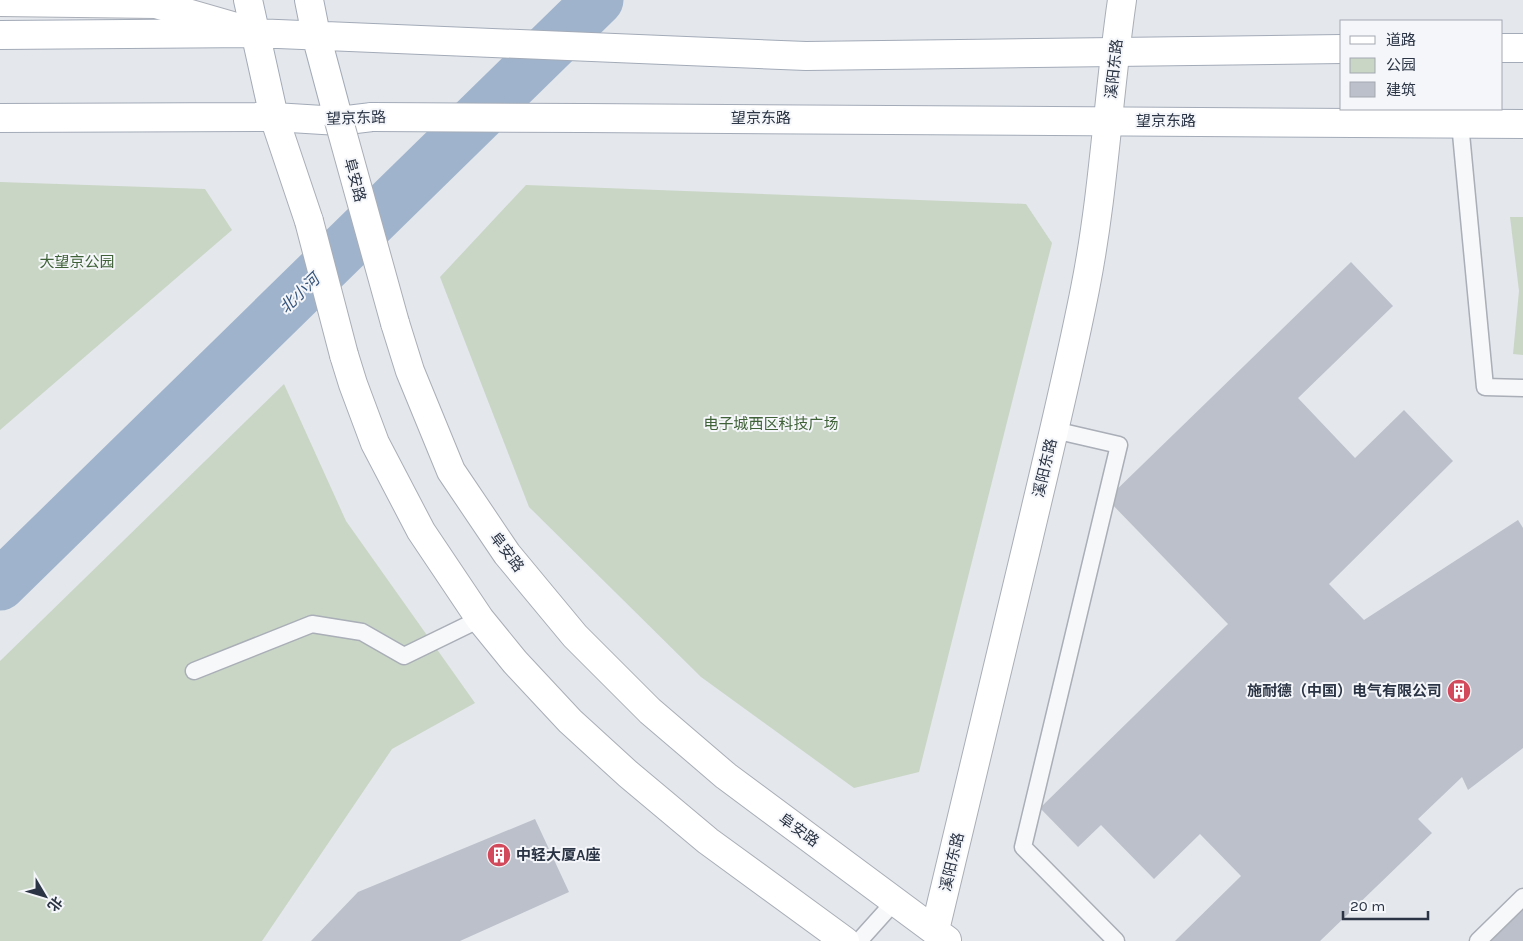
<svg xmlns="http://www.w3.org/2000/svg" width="1523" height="941" font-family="Karla,'Noto Sans SC',sans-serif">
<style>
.green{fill:#c9d6c5}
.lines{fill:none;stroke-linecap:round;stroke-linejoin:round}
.river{stroke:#9fb4cc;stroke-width:51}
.building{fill:#bbc0ca}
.lane-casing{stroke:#a9aeb7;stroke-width:19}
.secondary-casing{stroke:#a9aeb7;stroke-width:30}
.primary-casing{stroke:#a3abb8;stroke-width:30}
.lane{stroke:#f7f8fa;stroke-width:16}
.secondary{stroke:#fff;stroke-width:28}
.primary{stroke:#fff;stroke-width:28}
.secondary-bridge-casing{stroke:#a9aeb7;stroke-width:30;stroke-linecap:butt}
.primary-bridge-casing{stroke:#a3abb8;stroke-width:30;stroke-linecap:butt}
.secondary-bridge{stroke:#fff;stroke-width:28}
.primary-bridge{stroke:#fff;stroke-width:28}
.labels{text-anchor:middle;stroke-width:4;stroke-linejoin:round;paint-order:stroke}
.street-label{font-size:15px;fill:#2b3445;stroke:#f4f6f9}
.park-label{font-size:15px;fill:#3f6138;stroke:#f4f6f9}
.poi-label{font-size:15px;font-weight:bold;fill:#2b3445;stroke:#f4f6f9;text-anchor:end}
.water-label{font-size:16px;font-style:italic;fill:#34527a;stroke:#f4f6f9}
</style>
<rect width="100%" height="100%" fill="#e4e7ec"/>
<path class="green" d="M0 182 205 189 232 230 0 430Z
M526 185 1026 204 1052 243 919 772 854 788 701 677 529 507 440 277Z
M1510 217H1523V355L1513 354 1519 291Z
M284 384 346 521 475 703 392 749 262 941H0V661Z"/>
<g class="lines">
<path class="river" d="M0 585 598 0"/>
</g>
<path class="building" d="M1351 262 1393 306 1298 398 1355 458 1404 410 1453 461 1329 584 1364 620 1518 520 1523 528V748L1468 790 1462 777 1418 819 1432 833 1320 941H1175L1241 876 1200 834 1154 879 1101 825 1078 847 1040 808 1228 624 1107 499Z
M535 819 569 892 460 941H311L358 892Z
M1523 904V941H1487Z"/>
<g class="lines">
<g class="lane-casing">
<path id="lane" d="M1460 123 1485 387 1523 388
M1054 430 1119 445 1023 847 1116 941
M194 671 312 624 362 632 404 656 480 619
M859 941 895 901
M1478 941 1523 897"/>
</g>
<g class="secondary-casing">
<path id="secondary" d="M0 2 156 4 246 30
M274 117 309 221
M395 323 410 371 451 471 507 554 575 636 650 711 726 776 947 940
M344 355 353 384 375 443 421 531 480 619 515 662 570 721 628 774 708 841 845 941
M935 930C966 802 996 673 1027 545 1047 460 1068 375 1085 289 1104 193 1108 96 1122 0"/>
</g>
<g class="primary-casing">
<path id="primary" d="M248 0 274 117
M309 0 316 35 339 121
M0 35 254 33 806 56 1342 49
M1502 48H1523
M0 118 274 117 339 121 372 117
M584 118 1523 124"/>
</g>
<use href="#lane" class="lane"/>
<use href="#secondary" class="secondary"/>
<use href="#primary" class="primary"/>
<g class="secondary-bridge-casing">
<path id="secondary-bridge" d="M339 121 395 323
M309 221 344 355"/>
</g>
<g class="primary-bridge-casing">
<path id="primary-bridge" d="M372 117 584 118"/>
</g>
<use href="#secondary-bridge" class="secondary-bridge"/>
<use href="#primary-bridge" class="primary-bridge"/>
</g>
<defs>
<g id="building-disc" transform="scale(1.25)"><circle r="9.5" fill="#d1495b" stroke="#f4f6f9"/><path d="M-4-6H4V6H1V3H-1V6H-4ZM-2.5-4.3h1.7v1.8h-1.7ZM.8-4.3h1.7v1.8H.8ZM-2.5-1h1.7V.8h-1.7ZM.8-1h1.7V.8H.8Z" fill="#fff"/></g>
</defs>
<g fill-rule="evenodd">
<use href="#building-disc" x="1459" y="691"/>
<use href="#building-disc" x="499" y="855"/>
</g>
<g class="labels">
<g class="street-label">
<text transform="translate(1114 69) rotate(-84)" y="5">溪阳东路</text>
<text transform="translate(356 118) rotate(-2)" y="5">望京东路</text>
<text x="761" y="123">望京东路</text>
<text x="1166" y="126">望京东路</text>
<text transform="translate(355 180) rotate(75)" y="5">阜安路</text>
<text transform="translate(1045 468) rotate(-77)" y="5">溪阳东路</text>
<text transform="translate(507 552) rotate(53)" y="5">阜安路</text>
<text transform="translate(799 830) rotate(36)" y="5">阜安路</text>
<text transform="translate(952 862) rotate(-77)" y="5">溪阳东路</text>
</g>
<g class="park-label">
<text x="77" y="267">大望京公园</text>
<text x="771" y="429">电子城西区科技广场</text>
</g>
<g class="poi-label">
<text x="1442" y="696">施耐德（中国）电气有限公司</text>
<text x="516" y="860" text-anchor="start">中轻大厦A座</text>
</g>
<g class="water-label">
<text transform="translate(299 293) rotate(-44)" y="6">北小河</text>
</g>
</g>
<rect x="1340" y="20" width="162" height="90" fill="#f4f6f9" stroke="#a4a8b1"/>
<rect x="1350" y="36" width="25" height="8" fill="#ffffff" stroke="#a4a8b1"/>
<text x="1386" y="45" font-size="15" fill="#2b3445">道路</text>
<rect x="1350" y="58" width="25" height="15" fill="#c9d6c5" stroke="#a4a8b1"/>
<text x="1386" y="70" font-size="15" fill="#2b3445">公园</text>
<rect x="1350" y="82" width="25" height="15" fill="#bbc0ca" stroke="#a4a8b1"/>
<text x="1386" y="95" font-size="15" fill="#2b3445">建筑</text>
<g transform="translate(45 896) rotate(128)" stroke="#f4f6f9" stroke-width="4" paint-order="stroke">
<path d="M0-4L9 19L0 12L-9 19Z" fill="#2b3445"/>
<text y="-8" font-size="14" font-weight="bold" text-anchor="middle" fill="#2b3445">北</text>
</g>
<path d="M1343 911v8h85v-8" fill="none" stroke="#2b3445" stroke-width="2.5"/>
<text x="1350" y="911" font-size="15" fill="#2b3445" stroke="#f4f6f9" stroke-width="4" paint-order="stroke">20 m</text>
</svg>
